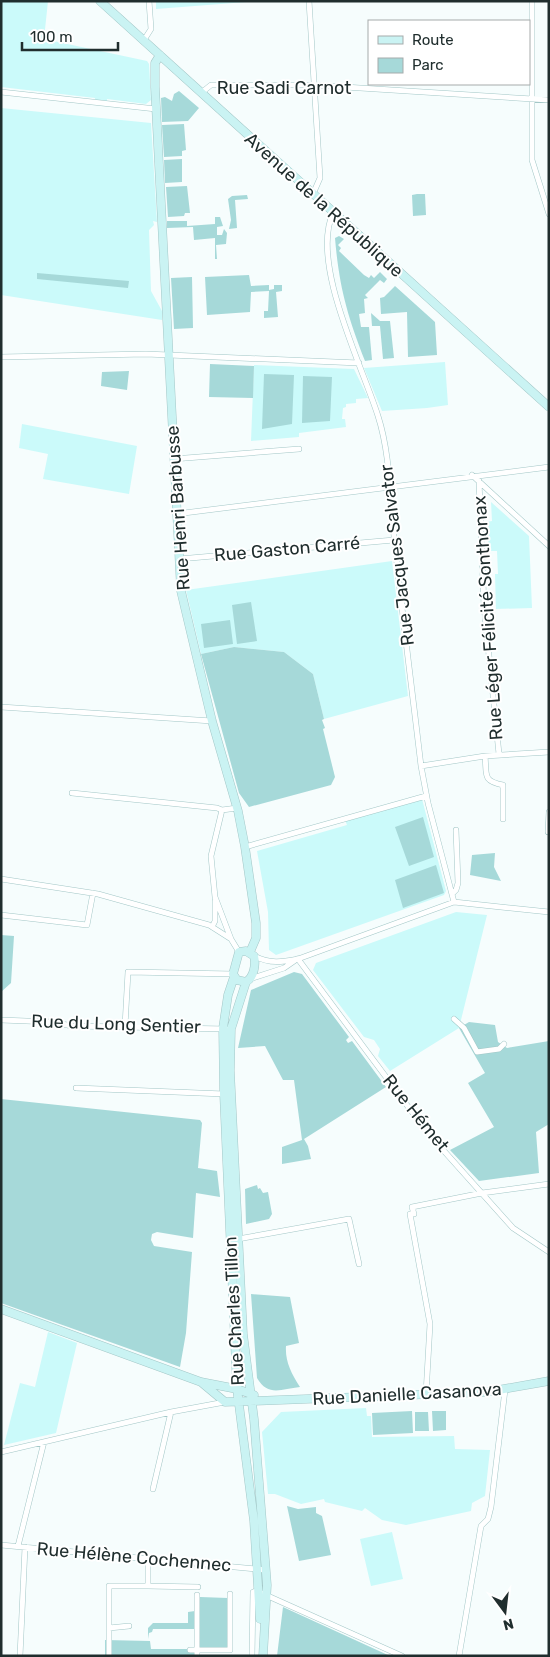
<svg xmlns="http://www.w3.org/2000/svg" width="550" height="1657" font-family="Rubik,sans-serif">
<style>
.built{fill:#cbfafa}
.green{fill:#a6d9d9}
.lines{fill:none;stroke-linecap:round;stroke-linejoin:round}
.street-casing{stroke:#a3c7c7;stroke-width:6}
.secondary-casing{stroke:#a3c7c7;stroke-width:9}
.street{stroke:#fff;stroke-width:5}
.secondary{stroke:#caf3f3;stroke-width:8}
.labels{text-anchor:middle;stroke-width:4;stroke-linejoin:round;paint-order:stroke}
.street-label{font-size:18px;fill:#202e2e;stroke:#fff}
</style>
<rect width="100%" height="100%" fill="#f6fdfd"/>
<path class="built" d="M1 1H48L44 39 147 61 149 64 151 100 146 104 107 99V102L95 100V98L1 87Z
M156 1H259L156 9Z
M1 108 151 123 157 222 153 221 154 225 149 230 151 291 162 311V320L1 295Z
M445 362 448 405 427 408 382 411 364 368Z
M254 365 354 369 368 398 356 399V403L346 404V407L343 408 342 419H345L346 427 299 433V437L251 441Z
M22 424 137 446 129 494 43 479 48 454 19 448Z
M491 502 529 536 532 608 496 609 495 574H498L497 551H489L487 522 492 521Z
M392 561 408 696 324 719 313 674 284 652 234 647 201 654 186 590Z
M422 799 446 891 444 895 276 955 269 950 268 912 257 851 347 825 345 820Z
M456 912 487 915 459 1028 390 1071 378 1056 380 1049 374 1040 364 1037 313 970 316 963Z
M48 1332 77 1343 56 1433 4 1445 20 1383 35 1387Z
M366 1408 367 1416H371L372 1437 454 1436 455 1449 490 1450 485 1496 472 1503 471 1511 406 1525 382 1520 365 1508 362 1511 325 1502 324 1499 301 1504 275 1494H268L262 1432 281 1412Z
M392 1532 403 1579 371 1586 360 1539Z"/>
<path class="green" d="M179 91 199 108 188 121 162 122 161 98 165 97 172 101 174 94Z
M184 124 186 150 182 151V156L164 157 162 125Z
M182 159V182L165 183 164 160Z
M187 186 190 213H185L184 216 168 217 166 187Z
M417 194H425L426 215 413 216 412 195Z
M247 195 248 199 235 200 237 228 229 229 231 220 228 199 232 196Z
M215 217H220L223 226 217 227V235H222L224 229 227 233 226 244 216 245 217 259H215V238L194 240 193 227 167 228V221H187V226L215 224Z
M339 236 344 239 338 245 341 248 339 251 364 275 369 278 371 275 374 278 380 272 387 279 384 283 380 280 365 295 368 298 364 299 365 313 359 314 361 327H369L372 360 365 361C347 315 339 286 335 238Z
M37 273 129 281 128 288 37 279Z
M249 275 251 286 269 285V290L274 289V285H282V291L276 292 278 317 264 318V311H268L269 291 251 292 250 312 207 315 205 277Z
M192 277 193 328 174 329 171 278Z
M395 286 435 322 437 355 408 357 407 312 381 314 380 298 384 297Z
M371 313 380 321H390L394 358 383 359 380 326H372Z
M210 364 254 366 253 398 209 397Z
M129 371 127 390 101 386 102 372Z
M264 374 294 375 292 424 262 429Z
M303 376 332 377 330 421 302 423Z
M251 602 257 641 237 644 232 605Z
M230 620 233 644 204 648 201 624Z
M234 647 284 652 313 674 324 719 322 720 325 728 323 729 335 777 331 785 249 807 239 793 201 654Z
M423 817 434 857 409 866 395 827Z
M495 853 494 867 501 881 470 875 472 855Z
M436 865 444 893 403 908 395 880Z
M1 935 14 936 11 983 1 992Z
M294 972 302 974 349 1037 346 1040 348 1043 352 1041 386 1087 304 1139 308 1146 311 1159 282 1164V1147L302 1140 294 1080H283L265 1046 238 1048 251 990Z
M469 1022 495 1025 498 1042 507 1048 549 1041V1124L536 1132 539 1173 479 1181 450 1150 494 1127 468 1083 485 1073 459 1028Z
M1 1099 200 1120 202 1123 198 1168 217 1171 220 1197 196 1193 193 1238 157 1232 152 1234 151 1240 154 1246 192 1252 186 1333 180 1367 1 1303Z
M257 1185 258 1189 260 1188 263 1193 268 1192 272 1214 269 1219 246 1224 245 1189Z
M251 1294 290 1297 299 1343 286 1346C285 1361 291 1373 300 1387 281 1389 268 1397 257 1378Z
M412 1411 413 1433 373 1435 372 1413Z
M432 1411H446V1430L433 1431Z
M415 1412H428L429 1431H415Z
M287 1506 298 1509 316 1507V1513L322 1516 331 1555 299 1561Z
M200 1597 228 1598V1648H200Z
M283 1607 390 1656H277Z
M195 1611V1629H153L152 1632 149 1633 148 1639V1628L153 1623H188V1612Z
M105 1640 150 1641 151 1649H188L194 1651V1656H105Z"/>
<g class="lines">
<g class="street-casing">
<path id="street" d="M309 1 320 178 313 194
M532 1V160L549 214
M144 40 151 29 149 1
M1 92 156 109
M201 93 211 85H313L549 100
M333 213C310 263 362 365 378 416 390 453 390 497 394 536 402 613 412 689 421 766L428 803 454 902
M1 357 146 354 359 363
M173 459 299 449
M472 475 549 546
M479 481 484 606 499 754
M176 514 549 467
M179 559 394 540
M1 707 212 721
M485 756C487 775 482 781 503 785V819
M421 766 485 756 549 752
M72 793 217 808 222 810
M222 810 211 856 215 897 231 939
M222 810 237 808
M548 832 549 812
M245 847 426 796
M1 879 98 894 209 925 231 939 239 952
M452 894 456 890 458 883 456 830
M1 915 87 925 93 893
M212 927 215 921V901
M254 956C270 964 282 962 298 959L454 902 549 912
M298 959 427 1132 513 1228 549 1252
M250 979 284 968 297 959
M454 1019 464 1028 477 1052 499 1049 504 1044
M1 1020 52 1022 72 1026 226 1029
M125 1026 128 972 233 974
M76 1088 224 1094
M238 1239 349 1219 359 1264
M426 1394 430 1324 410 1214H414L412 1207 482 1193 549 1184
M1 1452 171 1412 225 1402
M153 1489 171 1412
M1 1545 266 1570
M18 1546 44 1442
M148 1586 198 1587
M259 1592 402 1656
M197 1595V1656
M109 1628 129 1626
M190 1650H230V1594
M20 1656 25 1547
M109 1656V1586H148V1558
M252 1656 253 1592 259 1590
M459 1656 481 1526 488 1519 491 1507 505 1390"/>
</g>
<g class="secondary-casing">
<path id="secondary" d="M100 1 549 407
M160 55 155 63V87L181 591 212 721 238 811 245 847 256 923V938L250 952
M246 951 254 956C256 965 254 977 246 982L237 980 233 974 239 952Z
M234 977 228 995 223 1028 224 1094 237 1389 254 1521 260 1619
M246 982 231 1029 230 1071 243 1334 254 1419 267 1585 263 1656
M1 1309 201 1382 237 1389 254 1395
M201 1382 225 1402 487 1392 549 1381"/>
</g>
<use href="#street" class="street"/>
<use href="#secondary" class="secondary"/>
</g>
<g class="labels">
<g class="street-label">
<text x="284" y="94">Rue Sadi Carnot</text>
<text transform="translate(324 205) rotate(42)" y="6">Avenue de la République</text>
<text transform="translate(178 508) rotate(-94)" y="6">Rue Henri Barbusse</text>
<text transform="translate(287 549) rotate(-5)" y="6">Rue Gaston Carré</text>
<text transform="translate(397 555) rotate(-97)" y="6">Rue Jacques Salvator</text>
<text transform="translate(488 618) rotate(-94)" y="6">Rue Léger Félicité Sonthonax</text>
<text transform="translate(116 1024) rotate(2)" y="6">Rue du Long Sentier</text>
<text transform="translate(416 1113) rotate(51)" y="6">Rue Hémet</text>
<text transform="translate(234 1311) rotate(-93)" y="6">Rue Charles Tillon</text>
<text transform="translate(407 1394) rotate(-3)" y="6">Rue Danielle Casanova</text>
<text transform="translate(134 1557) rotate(5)" y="6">Rue Hélène Cochennec</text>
</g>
</g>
<rect width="550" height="1657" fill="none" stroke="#202e2e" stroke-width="5"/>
<rect x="368" y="20" width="162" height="65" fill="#ffffff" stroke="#a6abab"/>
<rect x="378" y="36" width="25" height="8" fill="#caf3f3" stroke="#a6abab"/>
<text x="412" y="45" font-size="15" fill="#202e2e">Route</text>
<rect x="378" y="58" width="25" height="15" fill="#a6d9d9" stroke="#a6abab"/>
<text x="412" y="70" font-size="15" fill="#202e2e">Parc</text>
<g transform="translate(505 1612) rotate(165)" stroke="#ffffff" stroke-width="4" paint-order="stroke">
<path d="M0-4L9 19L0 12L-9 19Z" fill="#202e2e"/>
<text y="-8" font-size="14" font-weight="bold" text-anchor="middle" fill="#202e2e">N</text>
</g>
<path d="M22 42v8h96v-8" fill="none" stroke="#202e2e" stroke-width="2.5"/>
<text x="30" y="42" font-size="15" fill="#202e2e" stroke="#ffffff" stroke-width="4" paint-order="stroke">100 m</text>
</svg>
